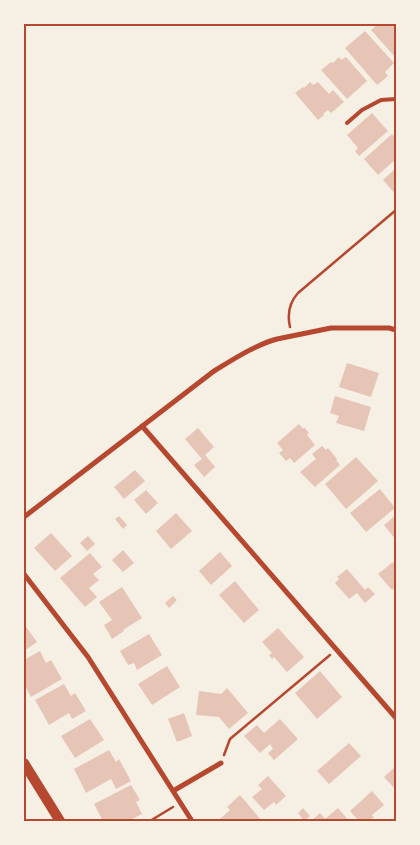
<svg xmlns="http://www.w3.org/2000/svg" width="420" height="845" font-family="Commissioner,sans-serif">
<style>
.building{fill:#e6c5b7}
.lines{fill:none;stroke-linecap:round;stroke-linejoin:round}
.path{stroke:#b5482f;stroke-width:2.5}
.service{stroke:#b5482f;stroke-width:4}
.minor{stroke:#b5482f;stroke-width:5}
.secondary{stroke:#b5482f;stroke-width:10}
.neatline{fill:none;stroke:#b5482f;stroke-width:2}
</style>
<rect width="100%" height="100%" fill="#f6efe4"/>
<path class="building" d="M378 24H396V58L371 30Z
M365 31 394 63 385 72 388 76 377 85 345 48Z
M339 57 341 60 346 57 367 81 347 99 321 70 331 62 333 63Z
M310 82 313 85 318 82 329 94 333 90 344 102 331 113 328 110 323 114 324 115 318 120 295 93 303 87 304 88Z
M372 113 388 131 359 156 355 151 358 148 347 135Z
M392 134 396 139V159L378 175 364 159Z
M396 168V195L383 180Z
M347 363 379 373 371 397 339 387Z
M335 396 371 407 364 431 336 423 339 416 330 413Z
M299 424 303 429 304 427 309 433 307 435 315 445 294 463 290 458 286 461 279 453 283 450 277 443Z
M198 428 214 447 205 455 215 467 204 477 194 465 202 459 185 439Z
M322 446 326 450 328 448 337 459 336 460 340 465 315 487 300 472 316 459 312 454Z
M356 457 378 481 346 509 325 484Z
M135 470 145 481 124 499 114 487Z
M380 489 395 508 366 532 350 513Z
M146 490 158 503 146 514 134 500Z
M176 513 192 531 171 549 156 531Z
M396 515V540L384 525Z
M119 516 127 525 123 529 115 519Z
M51 533 72 556 55 571 34 548Z
M88 536 95 544 87 551 80 543Z
M123 550 134 563 123 572 112 560Z
M220 552 232 566 211 585 199 571Z
M90 553 102 567 93 574 99 580 89 588 97 597 85 607 60 578Z
M393 562 396 566V587L392 590 378 574Z
M347 569 365 590 368 587 375 594 365 603 357 593 349 599 335 583 339 579 337 577Z
M235 581 259 610 244 623 219 595Z
M122 587 142 618 123 630 124 631 112 639 104 625 112 620 99 602Z
M173 596 177 600 169 608 165 603Z
M24 624 37 642 24 651Z
M278 628 304 657 287 672 274 657 272 659 269 655 272 653 262 642Z
M149 634 162 655 137 670 134 663 128 665 120 651Z
M40 651 46 663 51 660 62 679 31 697 24 684V660Z
M167 666 180 687 152 705 138 684Z
M320 671 342 697 317 719 295 693Z
M64 684 71 696 75 693 86 711 72 719 69 713 49 725 35 700Z
M227 688 248 713 229 729 219 717 196 715 199 691 221 694Z
M184 713 192 736 177 742 168 719Z
M90 719 104 740 75 758 61 736Z
M280 719 297 738V740L274 760 268 753 273 749 270 744 260 753 244 736 257 725 264 733Z
M349 743 361 756 329 784 317 771Z
M109 750 116 762 119 759 131 781 116 789 111 779 86 793 74 769Z
M396 766V790L384 777Z
M268 776 286 796 276 805 274 802 264 810 252 797 262 789 258 785Z
M131 785 140 800 136 802 142 814 128 821 126 820 124 821H103L94 804Z
M372 791 384 805 372 815 374 817 369 821H359L350 811Z
M240 795 261 820 260 821H222L220 819 230 810 227 807Z
M303 808 310 816 304 821 298 813Z
M338 808 349 821H311L320 813 325 819Z"/>
<g class="lines">
<path class="path" d="M290 327C287 314 289 303 298 293L396 210
M224 755 230 739 330 655
M150 821 173 807"/>
<path class="service" d="M347 123 362 110 381 100 396 99"/>
<path class="minor" d="M142 426 396 718
M24 517 214 371C234 359 255 345 277 339L331 328H389L396 330
M24 574 88 657 192 821
M173 791 221 763"/>
<path class="secondary" d="M24 763 60 821"/>
</g>
<rect width="420" height="845" fill="none" stroke="#f6efe4" stroke-width="50"/>
<rect x="25" y="25" width="370" height="795" class="neatline"/>
</svg>
